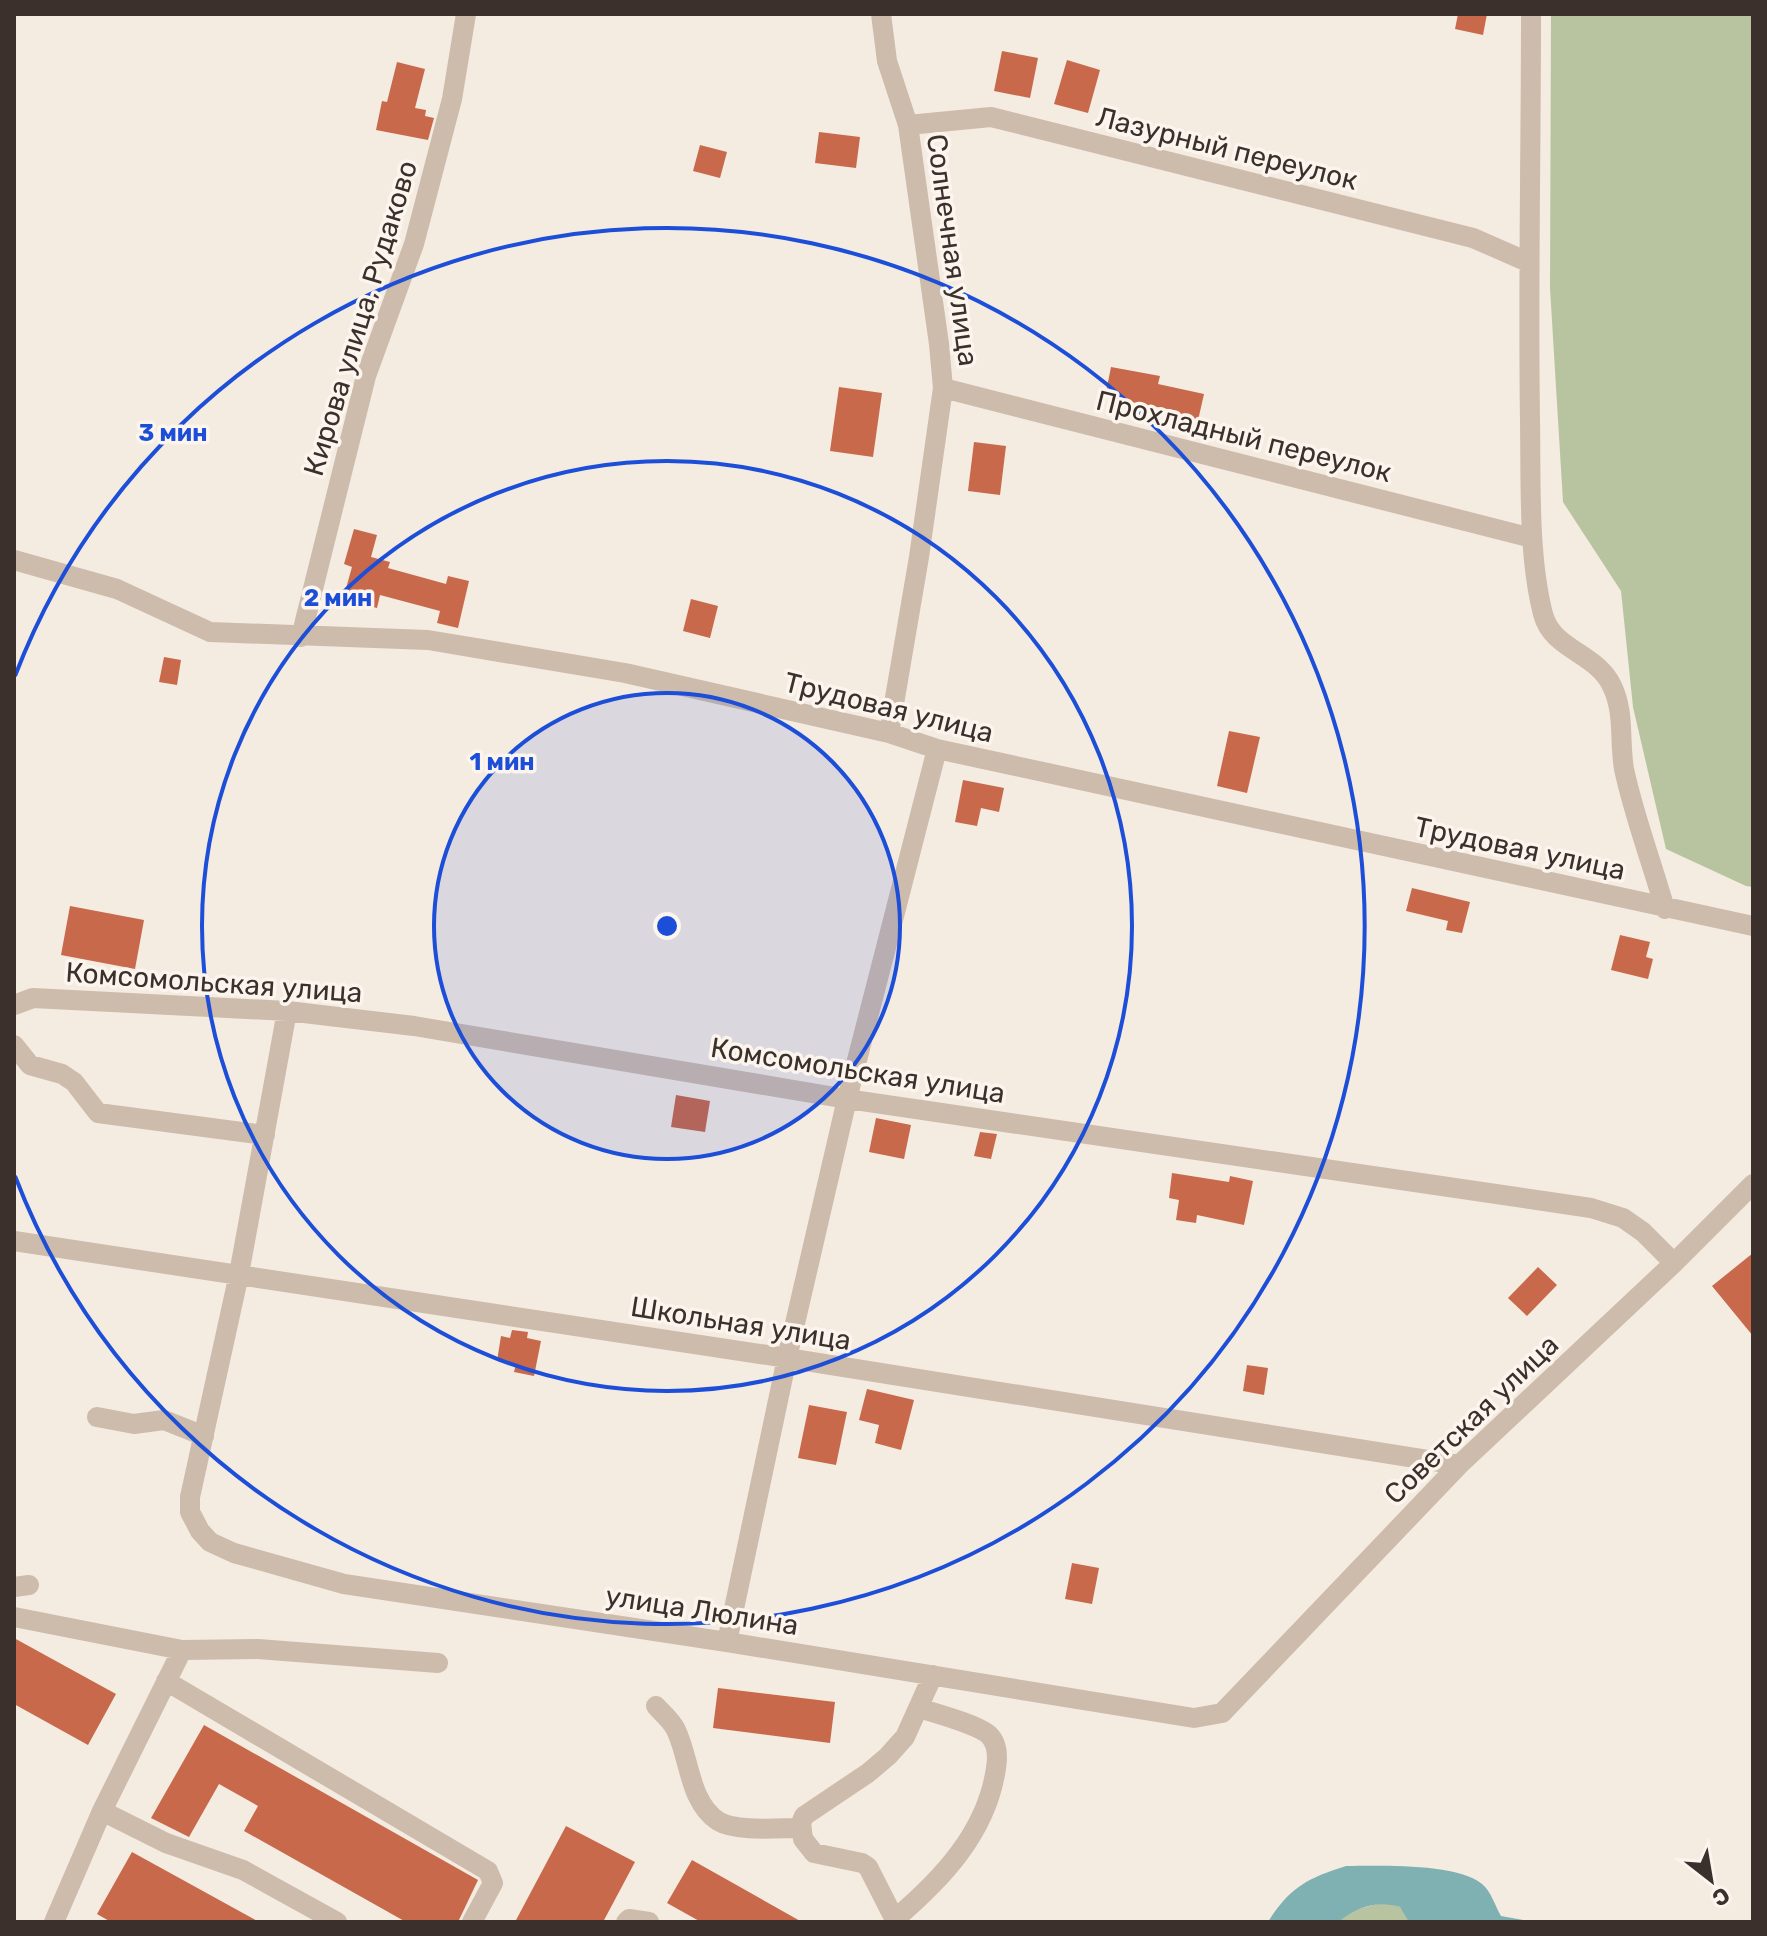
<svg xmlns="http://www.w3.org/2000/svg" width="1767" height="1936" font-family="Rubik,sans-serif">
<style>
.green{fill:#b8c4a0}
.water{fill:#7fb0b2}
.building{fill:#c8694b}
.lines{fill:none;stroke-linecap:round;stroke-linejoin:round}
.minor{stroke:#cdbbac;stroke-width:20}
.ring{fill:none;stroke:#1d4ed8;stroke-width:4}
.labels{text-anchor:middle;stroke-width:7;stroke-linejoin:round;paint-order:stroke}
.street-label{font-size:28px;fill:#3b302b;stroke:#fbf5ee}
.centre{fill:#1d4ed8;stroke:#fbf5ee;stroke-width:4}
.ring-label{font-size:24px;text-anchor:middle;font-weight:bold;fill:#1d4ed8;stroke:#fbf5ee;stroke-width:7;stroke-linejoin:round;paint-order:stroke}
</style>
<rect width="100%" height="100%" fill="#f4ebe1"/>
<path class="green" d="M1551 14H1753V887L1746 886 1666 849 1633 707 1621 591 1563 502 1550 288Z
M1384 1902 1400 1907 1411 1921 1339 1922 1351 1911Z"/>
<path class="water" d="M1346 1866C1380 1866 1457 1863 1482 1884 1491 1891 1495 1906 1501 1916L1535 1922H1409L1400 1907C1377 1900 1356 1907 1339 1922H1268C1290 1887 1308 1878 1346 1866Z"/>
<path class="building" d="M1458 14H1487L1483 35 1455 29Z
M1002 51 1038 58 1030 98 994 91Z
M1067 60 1100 70 1088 113 1054 104Z
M397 62 425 69 415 108 426 110 425 116 434 118 428 140 376 130 382 101 387 102Z
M819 132 860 137 856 168 815 163Z
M700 145 727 152 720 178 693 171Z
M1111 367 1160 376 1158 384 1204 394 1197 425 1176 421 1178 411 1105 397Z
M839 387 882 393 873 457 830 451Z
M974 442 1006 446 1000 495 968 491Z
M354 529 377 535 371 557 390 562 388 568 446 584 448 576 469 581 458 628 437 623 440 611 380 595 377 608 343 599 352 567 344 564Z
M691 599 718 606 710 638 683 631Z
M164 657 181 660 177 685 159 682Z
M1229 731 1260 737 1247 793 1217 786Z
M963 780 1004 788 999 812 981 808 977 826 955 822Z
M1412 888 1470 902 1462 933 1446 930 1448 921 1406 911Z
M70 906 144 920 135 969 61 955Z
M1620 935 1650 942 1646 957 1653 959 1648 979 1611 970Z
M676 1095 710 1101 705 1132 671 1127Z
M876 1118 911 1125 904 1159 869 1152Z
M980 1132 997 1134 991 1159 974 1156Z
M1172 1173 1229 1182 1230 1176 1253 1181 1244 1225 1197 1215 1196 1223 1176 1220 1179 1200 1169 1198Z
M1753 1253V1336L1712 1286Z
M1538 1267 1557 1285 1527 1316 1508 1298Z
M512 1330 528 1332 527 1338 541 1341 534 1376 514 1372 516 1364 497 1361 501 1336 510 1338Z
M1247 1365 1268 1368 1264 1395 1243 1391Z
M867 1389 914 1400 901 1450 875 1443 879 1425 859 1420Z
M809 1405 847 1412 836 1465 798 1458Z
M1072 1563 1099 1568 1092 1604 1065 1599Z
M14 1638 116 1694 88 1745 14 1704Z
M718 1688 835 1702 830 1743 713 1728Z
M204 1725 478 1880 458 1922H406L244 1831 258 1806 219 1784 189 1837 151 1818Z
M566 1826 635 1862 603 1922H515Z
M132 1852 259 1922H111L97 1914Z
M692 1860 802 1922H701L667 1903Z"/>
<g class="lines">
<path class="minor" d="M881 14 887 61 908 125 939 344 943 388 919 557 889 733
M1531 14C1531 150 1528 285 1530 420 1531 480 1528 556 1543 614 1552 650 1597 653 1612 686 1625 713 1619 740 1624 769 1634 816 1652 863 1665 909
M908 125 991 117 1473 238 1528 262
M943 388 1532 538
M14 560 117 589 210 632 428 640 625 673 889 733 937 749 1753 926
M301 637 366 376 414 244 452 99 466 14
M14 1005 33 998 287 1011 414 1026 847 1099 1591 1208 1623 1218 1643 1232 1674 1263
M287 1011 239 1274 190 1497V1512L200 1531 210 1542 234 1553 344 1584 727 1642 1194 1718 1222 1713 1459 1465 1674 1263 1753 1184
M14 1045 30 1065 62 1074 74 1082 98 1113 265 1135
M14 1241 787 1358 1459 1465
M97 1417 134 1424 164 1420 204 1436
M14 1587 29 1585
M14 1617 182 1650 258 1649 438 1663
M727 1642 787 1358 847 1099 937 749
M166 1681 488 1871 493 1883 472 1922
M656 1706C663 1714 672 1721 676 1730 690 1759 689 1802 718 1821 736 1832 778 1828 800 1828
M102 1811 166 1843 243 1870 337 1922
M895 1919C942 1879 987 1832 996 1768 998 1756 998 1743 988 1734 973 1723 937 1714 919 1708
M54 1922 102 1811 182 1650
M626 1922 629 1919 649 1922
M896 1922 868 1867 862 1863 814 1853 803 1839 801 1823 804 1816 868 1773 888 1756 905 1737 933 1675"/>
</g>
<circle cx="667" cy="926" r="233" fill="#1d4ed8" fill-opacity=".12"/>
<g class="ring">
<circle cx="667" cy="926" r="233"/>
<circle cx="667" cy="926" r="465"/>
<path d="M15 676A698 698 0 1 1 15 1176"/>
</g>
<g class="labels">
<g class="street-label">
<text transform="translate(1227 148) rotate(14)" y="10">Лазурный переулок</text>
<text transform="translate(953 250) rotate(82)" y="10">Солнечная улица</text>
<text transform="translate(360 318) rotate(-73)" y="10">Кирова улица, Рудаково</text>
<text transform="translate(1244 436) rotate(14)" y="10">Прохладный переулок</text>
<text transform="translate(889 707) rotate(14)" y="10">Трудовая улица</text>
<text transform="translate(1520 848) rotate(12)" y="10">Трудовая улица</text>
<text transform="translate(214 982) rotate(4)" y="10">Комсомольская улица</text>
<text transform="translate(858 1070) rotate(9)" y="10">Комсомольская улица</text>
<text transform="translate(741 1323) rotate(9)" y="10">Школьная улица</text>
<text transform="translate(1471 1419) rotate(-44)" y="10">Советская улица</text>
<text transform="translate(702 1610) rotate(9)" y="10">улица Люлина</text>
</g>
</g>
<circle cx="667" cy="926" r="12" class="centre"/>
<g class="ring-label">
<text x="173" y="441">3 мин</text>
<text x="338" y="606">2 мин</text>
<text x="502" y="770">1 мин</text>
</g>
<rect width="1767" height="1936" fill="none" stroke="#3b302b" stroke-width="32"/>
<g transform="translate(1711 1880) rotate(149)" stroke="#fbf5ee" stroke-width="6" paint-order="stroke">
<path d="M0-6L14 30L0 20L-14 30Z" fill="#3b302b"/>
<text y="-12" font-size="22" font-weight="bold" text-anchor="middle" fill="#3b302b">С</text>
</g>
</svg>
